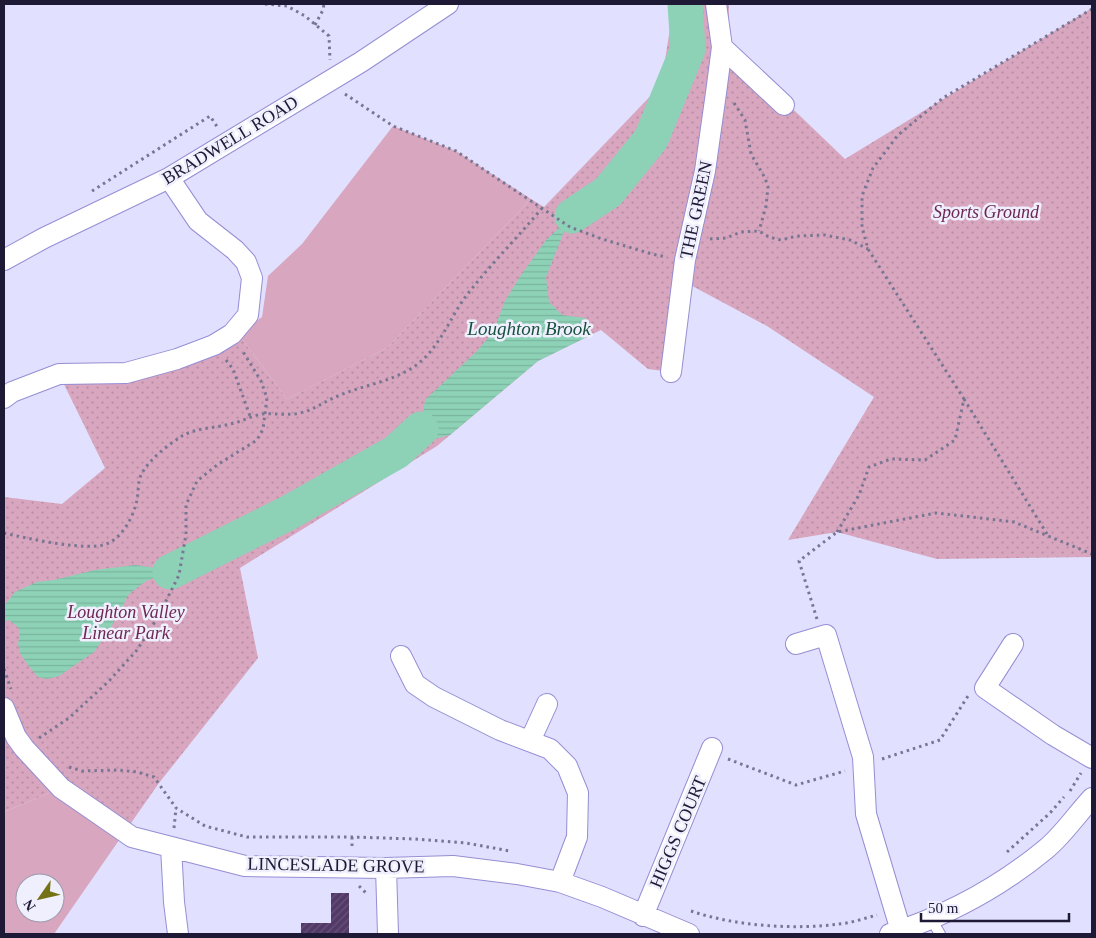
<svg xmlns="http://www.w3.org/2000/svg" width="1096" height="938" font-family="Georgia,serif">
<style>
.green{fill:#d8a6be;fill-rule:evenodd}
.park{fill:url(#park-dots)}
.water{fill:url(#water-rules)}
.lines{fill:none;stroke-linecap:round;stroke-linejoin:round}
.river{stroke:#8dd2b7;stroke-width:35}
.building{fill:url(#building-hatch)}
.service-casing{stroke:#958ed4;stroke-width:12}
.minor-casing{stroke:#958ed4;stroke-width:22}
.path{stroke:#797693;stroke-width:3;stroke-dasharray:2.5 4;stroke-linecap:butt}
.service{stroke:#fff;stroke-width:10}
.minor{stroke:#fff;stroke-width:20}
.labels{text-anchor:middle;stroke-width:5;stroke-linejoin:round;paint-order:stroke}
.street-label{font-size:18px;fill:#1e1a35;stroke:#efeffe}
.park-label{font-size:18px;font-style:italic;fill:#6e2850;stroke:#efeffe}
.water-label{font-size:19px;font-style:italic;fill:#19513f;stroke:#efeffe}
</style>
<defs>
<pattern id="park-dots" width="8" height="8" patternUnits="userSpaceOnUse" patternTransform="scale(1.25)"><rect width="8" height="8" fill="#d8a6be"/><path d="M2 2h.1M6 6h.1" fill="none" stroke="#b98ea4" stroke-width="1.8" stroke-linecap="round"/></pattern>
<pattern id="water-rules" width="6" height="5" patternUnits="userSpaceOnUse" patternTransform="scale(1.25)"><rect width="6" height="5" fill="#8dd2b7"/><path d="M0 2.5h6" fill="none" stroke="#79b49e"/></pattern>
<pattern id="building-hatch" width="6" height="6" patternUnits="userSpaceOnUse" patternTransform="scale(1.25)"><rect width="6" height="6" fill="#523967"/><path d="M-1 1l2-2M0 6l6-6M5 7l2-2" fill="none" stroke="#675379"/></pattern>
</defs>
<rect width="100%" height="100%" fill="#e1e0fe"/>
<path class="green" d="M393 126 456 151 531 199 387 348 287 399 238 334 262 317 268 276 302 244Z
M61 788 124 833 54 934H4V812ZM25 883H55V913H25Z"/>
<path class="park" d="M674 4H729L728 47 845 159 1092 8V557L937 559 837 532 788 540 874 397 767 326 683 281 671 372 648 369 601 330 538 361 437 446 240 568 258 658 159 783 124 833 61 788 4 812V497L62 504 105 468 59 374 127 373 238 334 287 399 387 348 531 199 544 207 661 85Z"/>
<path class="water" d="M572 216 565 229 546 277 549 302 562 315 585 318 591 335 538 361 450 435 434 439 421 429 425 400 477 351 493 332 505 301 519 278 546 240Z
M135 565 157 568 170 572 146 581 129 594 110 629 94 652 59 676 47 679 38 677 28 665 20 653 18 644 20 632 18 627 9 620 4 622V606L15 592 37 582 54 580 95 570Z"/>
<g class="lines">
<path class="river" d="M572 216 608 192 651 139 688 49 685 4
M170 572 288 513 396 452 421 429"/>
</g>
<path class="building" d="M331 893H349V934H301V923H331Z"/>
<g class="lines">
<g class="service-casing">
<path id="service" d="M931 919 940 934"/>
</g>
<g class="minor-casing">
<path id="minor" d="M722 47 784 105
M4 260 44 238 169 178 361 62 448 4
M671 372 685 260 705 171 716 93 722 47 716 4
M4 398 12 392 59 374 126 373 177 359 214 345 232 334 248 315 252 278 246 262 235 250 198 221 169 178
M796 644 826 635 863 757 866 814 901 931
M1013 644 985 688 1053 735 1092 758
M401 656 415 684 434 697 500 730 550 749 567 766 578 793 577 837 560 882
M4 708 16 737 24 748 61 788 132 837 245 866 386 868 453 866 517 874 560 882 602 897 689 934
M530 741 547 704
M171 847 174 902 178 934
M386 868 388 934
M643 916 712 748
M890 934C946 916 1000 887 1046 849 1063 835 1077 814 1092 798"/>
</g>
<path class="path" d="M265 4 287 6 305 16 329 36 330 60
M315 25 323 10 324 4
M345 94 393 126 456 151 570 227 602 239 652 254 667 257
M734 103 745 120 751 154 765 178 768 187 766 206 759 231
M92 191 210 116 218 128
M710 239 726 238 741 232 759 231 769 237 781 240 797 236 825 235 850 240 868 249
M226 360 233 369 250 416
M964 399 1047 534
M837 532 859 495 869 467 891 459 925 460 955 440 964 399 868 249 862 227V196L873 168 898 135 943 98 1092 9
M4 533C30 539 71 548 97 546 118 545 131 522 136 504 139 495 137 484 141 475 149 459 168 445 182 436 196 428 215 428 230 424 241 422 251 416 262 414 275 413 288 416 300 413 314 410 325 401 338 396 363 385 392 382 415 366 440 348 449 319 466 296 490 265 518 237 543 207
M817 619 799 561 837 532 936 513 1014 522 1092 554
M4 669 11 689
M39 738 69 718 109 681 137 650 158 617 179 575 186 534V505L197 481 217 465 257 440 263 429 267 398 261 381 242 350
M728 759 796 785 845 771
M882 759 940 740 968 696
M69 767 82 771 119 770 137 772 154 777 176 808 205 826 247 837H352L415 839 466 843 510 851
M1070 791 1081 773
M174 828 176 808
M352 837V849
M1007 852 1050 813 1064 797
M359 886 368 895
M691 911C735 926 793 930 839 924 852 923 865 918 877 915"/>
<use href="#service" class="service"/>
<use href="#minor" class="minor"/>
</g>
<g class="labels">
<g class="street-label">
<text transform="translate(230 140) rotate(-31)" y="6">BRADWELL ROAD</text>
<text transform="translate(696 210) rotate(-78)" y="6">THE GREEN</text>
<text transform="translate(678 832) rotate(-67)" y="6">HIGGS COURT</text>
<text transform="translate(336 865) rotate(1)" y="6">LINCESLADE GROVE</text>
</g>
<g class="park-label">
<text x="986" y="218">Sports Ground</text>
<text x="126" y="618">Loughton Valley<tspan x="126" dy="21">Linear Park</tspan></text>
</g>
<g class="water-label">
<text x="529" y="335">Loughton Brook</text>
</g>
</g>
<rect width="1096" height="938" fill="none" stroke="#1e1a35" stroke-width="10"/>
<g transform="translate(40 898) rotate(236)"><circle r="24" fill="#efeffe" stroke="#9b9aae"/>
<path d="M0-4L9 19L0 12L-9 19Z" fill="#747215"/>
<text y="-8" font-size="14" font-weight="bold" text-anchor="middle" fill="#1e1a35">N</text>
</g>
<path d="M921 913v8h148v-8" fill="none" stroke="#1e1a35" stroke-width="2.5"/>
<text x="928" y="913" font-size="15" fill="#1e1a35" stroke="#efeffe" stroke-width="4" paint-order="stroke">50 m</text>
</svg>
